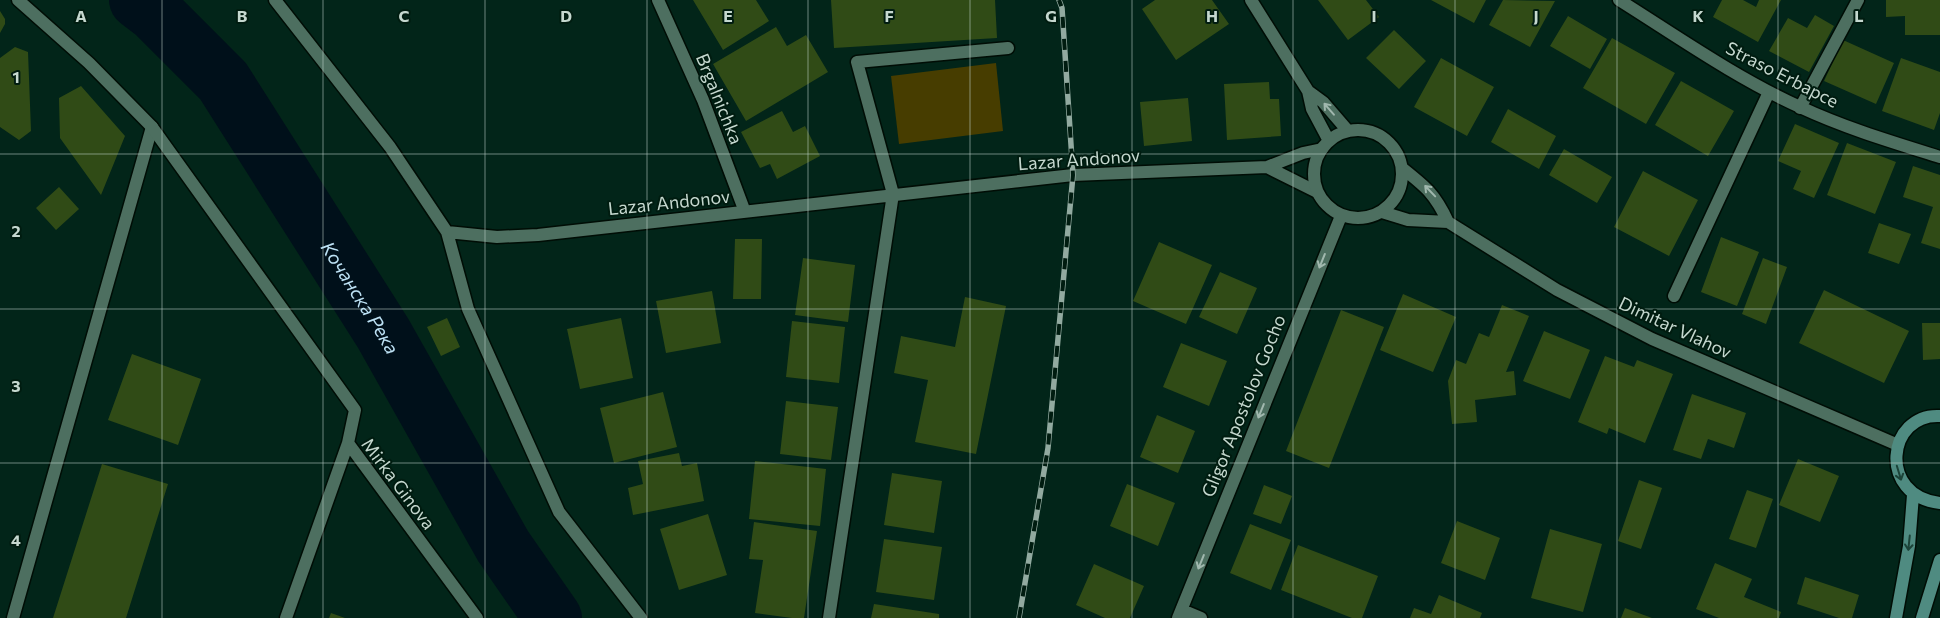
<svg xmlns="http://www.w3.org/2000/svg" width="1940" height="618" font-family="Commissioner,sans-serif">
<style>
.green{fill:#473d00}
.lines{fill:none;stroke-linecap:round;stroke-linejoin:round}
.river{stroke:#00101a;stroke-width:58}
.building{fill:#304b16}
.service-casing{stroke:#000d05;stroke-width:15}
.minor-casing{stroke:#000d05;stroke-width:15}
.tertiary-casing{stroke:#000d05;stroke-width:15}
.secondary-casing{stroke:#000d05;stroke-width:15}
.service{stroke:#4d6f60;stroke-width:12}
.minor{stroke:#4d6f60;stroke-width:12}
.tertiary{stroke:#4d6f60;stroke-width:12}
.secondary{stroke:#4f8b81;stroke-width:12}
.rail-casing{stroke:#92aaa0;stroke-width:5.5}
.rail{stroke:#001c10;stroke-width:4;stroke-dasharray:11;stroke-linecap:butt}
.oneway{stroke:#a1b8ae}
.oneway2{stroke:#1c4338}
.grid{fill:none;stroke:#c5d8cf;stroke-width:1;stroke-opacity:0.55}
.labels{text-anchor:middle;stroke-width:4;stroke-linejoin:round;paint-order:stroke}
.street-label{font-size:18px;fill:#c5d8cf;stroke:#001c10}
.water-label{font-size:19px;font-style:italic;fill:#bde2f5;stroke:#001c10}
.grid-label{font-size:16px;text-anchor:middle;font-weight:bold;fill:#c5d8cf;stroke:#001c10;stroke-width:4;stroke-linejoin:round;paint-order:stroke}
</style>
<rect width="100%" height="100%" fill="#022519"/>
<path class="green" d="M996 63 1003 131 899 144 891 76Z"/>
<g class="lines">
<path class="river" id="s1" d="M138 0 155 13 223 81 383 333 503 546 553 618"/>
</g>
<path class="building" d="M693 0H756L769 21 723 50Z
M831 0H995L997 38 834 48Z
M1155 0H1212L1229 24 1176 60 1142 9Z
M1318 0H1366L1379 17 1348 40Z
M1431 0H1486L1474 23Z
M1503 0 1555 1 1530 47 1489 25Z
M1722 0H1743L1756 7 1759 0H1781L1758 42 1713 17Z
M1886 0H1940V35H1905V16L1886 17Z
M0 11 5 19V24L0 33Z
M1815 15 1834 26 1809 72 1769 51 1788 18 1807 28Z
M1568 16 1607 39 1590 69 1550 46Z
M776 27 787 46 806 35 828 72 746 121 713 64Z
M1394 30 1426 61 1399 89 1366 58Z
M1612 38 1675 73 1646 124 1583 88Z
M1843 40 1894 63 1876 104 1824 81Z
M15 47 28 52 31 131 19 140 0 127V58Z
M1441 58 1494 87 1467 136 1414 107Z
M1901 58 1940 72V113L1934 130 1882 111Z
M1681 81 1734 111 1708 156 1655 125Z
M1269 82 1270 99H1279L1281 136 1227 140 1224 84Z
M81 86 125 136 101 195 60 138 59 98Z
M1188 98 1192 141 1144 146 1140 102Z
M1508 109 1556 136 1539 169 1491 142Z
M782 111 793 132 805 126 820 156 777 179 770 164 760 168 741 132Z
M1795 124 1839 143 1814 198 1793 189 1801 171 1778 161Z
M1847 143 1896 162 1875 214 1827 195Z
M1564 149 1612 177 1597 203 1549 175Z
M1913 166 1940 175V249L1921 243 1933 207 1903 197Z
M1643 171 1698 200 1669 256 1614 227Z
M59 187 79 209 56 230 36 208Z
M1879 223 1911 234 1899 264 1868 253Z
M1721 237 1759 252 1737 306 1701 292Z
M735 239H762L761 299H733Z
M1159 242 1212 265 1186 324 1133 301Z
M803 258 855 265 848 322 795 315Z
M1763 258 1787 267 1766 324 1742 314Z
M1220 272 1257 288 1237 334 1199 317Z
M1824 290 1909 331 1884 383 1799 343Z
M712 291 721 343 666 353 656 301Z
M1403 294 1456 317 1433 372 1380 350Z
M965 297 1006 306 976 454 915 442 928 380 894 373 901 336 955 347Z
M1502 305 1529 316 1506 372 1514 371 1516 395 1475 400 1477 422 1452 424 1448 381 1456 360 1466 364 1479 333 1489 337Z
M1341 310 1384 327 1329 468 1286 451Z
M447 318 460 347 441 356 427 327Z
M621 318 633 378 580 389 567 329Z
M792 321 845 327 839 383 786 377Z
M1922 323H1940V359L1923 360Z
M1544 331 1590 350 1570 399 1523 381Z
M1181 343 1227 361 1209 406 1163 387Z
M132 354 201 379 178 445 108 420Z
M1605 356 1634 367 1637 360 1673 374 1645 443 1609 428 1607 434 1578 422Z
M663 392 677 447 614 463 600 408Z
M1692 394 1746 413 1734 448 1708 439 1701 459 1673 450Z
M786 401 838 407 831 460 780 454Z
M1157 415 1195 431 1178 473 1140 457Z
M679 453 682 466 697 463 704 501 633 515 628 488 643 484 638 461Z
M1798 459 1839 476 1820 522 1779 505Z
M755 461 826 469 820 526 749 519Z
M102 464 168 484 126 618H53Z
M892 473 942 481 934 533 884 525Z
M1639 480 1662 488 1641 549 1618 541Z
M1127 484 1175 503 1158 546 1110 526Z
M1264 485 1292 496 1281 524 1253 514Z
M1747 490 1773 499 1756 548 1729 539Z
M708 514 727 575 679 590 660 529Z
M1457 521 1500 538 1485 580 1441 563Z
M754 522 817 531 804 618H792L755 613 763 560 749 559Z
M1250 524 1291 540 1271 590 1230 573Z
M1550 529 1602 544 1583 612 1531 598Z
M884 539 942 547 934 600 876 592Z
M1298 545 1378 576 1362 618H1352L1281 590Z
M1715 563 1752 579 1744 597 1781 612 1779 618H1719L1696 609Z
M1094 564 1144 586 1130 618H1105L1076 605Z
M1805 577 1859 595 1852 618H1839L1797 604Z
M1439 595 1482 613 1480 618H1410L1414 608 1431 614Z
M874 604 939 614V618H871Z
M1625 608 1652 618H1621Z
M331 613 345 618H329Z"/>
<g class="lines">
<g class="service-casing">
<path id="service" d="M13 618 152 127"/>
</g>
<g class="minor-casing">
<path id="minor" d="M18 0 89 63 152 127 355 410 348 443 286 618
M275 0 390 147 447 232 468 309 559 512 641 618
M658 0 703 100 745 212
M1619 0C1678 37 1736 78 1800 107 1845 128 1892 142 1940 157
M1800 108 1858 0
M1267 167 1317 192
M447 232 497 237 538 235 1073 175 1267 167 1303 153 1322 149
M1674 296 1769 92
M348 443 477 618
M1182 610 1201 618
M829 618 893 194 857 62 1008 48
M1178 618 1341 216"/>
</g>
<g class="tertiary-casing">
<path id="tertiary" d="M1251 0 1308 91 1323 102 1348 131
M1308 91 1312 109 1329 141
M1314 174a44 44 0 1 1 88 0a44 44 0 1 1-88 0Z
M1402 168C1426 187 1435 194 1448 222
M1382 212 1408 220 1448 222 1557 290 1652 339 1898 445"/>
</g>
<g class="secondary-casing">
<path id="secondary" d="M1940 416C1887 413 1877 496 1940 503
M1896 618 1909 546 1913 495
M1922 618 1940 560"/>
</g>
<use href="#service" class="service"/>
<use href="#minor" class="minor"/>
<use href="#tertiary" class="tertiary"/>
<use href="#secondary" class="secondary"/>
<g class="rail-casing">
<path id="rail" d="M1019 618 1048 448 1073 175 1062 8 1059 0"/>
</g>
<use href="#rail" class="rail"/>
</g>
<defs><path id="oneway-shaft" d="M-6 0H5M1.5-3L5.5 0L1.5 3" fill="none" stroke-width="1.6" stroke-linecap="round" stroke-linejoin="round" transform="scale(1.25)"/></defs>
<g class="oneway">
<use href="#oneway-shaft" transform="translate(1329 109) rotate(-131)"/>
<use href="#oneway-shaft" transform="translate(1430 191) rotate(-134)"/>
<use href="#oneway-shaft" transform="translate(1322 261) rotate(112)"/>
<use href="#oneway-shaft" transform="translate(1261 411) rotate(112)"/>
<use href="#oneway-shaft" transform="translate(1201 562) rotate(112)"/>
</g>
<g class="oneway2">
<use href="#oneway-shaft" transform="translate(1899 473) rotate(73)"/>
<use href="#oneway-shaft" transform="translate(1909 543) rotate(96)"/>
</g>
<path class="grid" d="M162 0V618M323 0V618M485 0V618M647 0V618M808 0V618M970 0V618M1132 0V618M1293 0V618M1455 0V618M1617 0V618M1778 0V618M0 154H1940M0 309H1940M0 463H1940"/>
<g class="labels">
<g class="street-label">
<text transform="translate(1782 75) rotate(27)" y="6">Straso Erbapce</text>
<text transform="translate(719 99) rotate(68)" y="6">Brgalnichka</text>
<text transform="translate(1079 160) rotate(-4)" y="6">Lazar Andonov</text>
<text transform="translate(669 203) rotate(-6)" y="6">Lazar Andonov</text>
<text transform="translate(1675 328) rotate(25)" y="6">Dimitar Vlahov</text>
<text transform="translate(1244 406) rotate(-68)" y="6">Gligor Apostolov Gocho</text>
<text transform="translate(398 484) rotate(53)" y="6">Mirka Ginova</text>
</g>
<g class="water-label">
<text dy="7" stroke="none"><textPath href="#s1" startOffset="374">Кочанска Река</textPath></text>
</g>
</g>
<g class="grid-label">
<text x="81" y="22">A</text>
<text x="242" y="22">B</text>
<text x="404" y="22">C</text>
<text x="566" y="22">D</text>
<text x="728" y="22">E</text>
<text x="889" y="22">F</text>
<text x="1051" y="22">G</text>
<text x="1212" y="22">H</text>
<text x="1374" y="22">I</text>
<text x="1536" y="22">J</text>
<text x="1698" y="22">K</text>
<text x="1859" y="22">L</text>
<text x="16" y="83">1</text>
<text x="16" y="237">2</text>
<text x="16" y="392">3</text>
<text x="16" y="546">4</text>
</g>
</svg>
